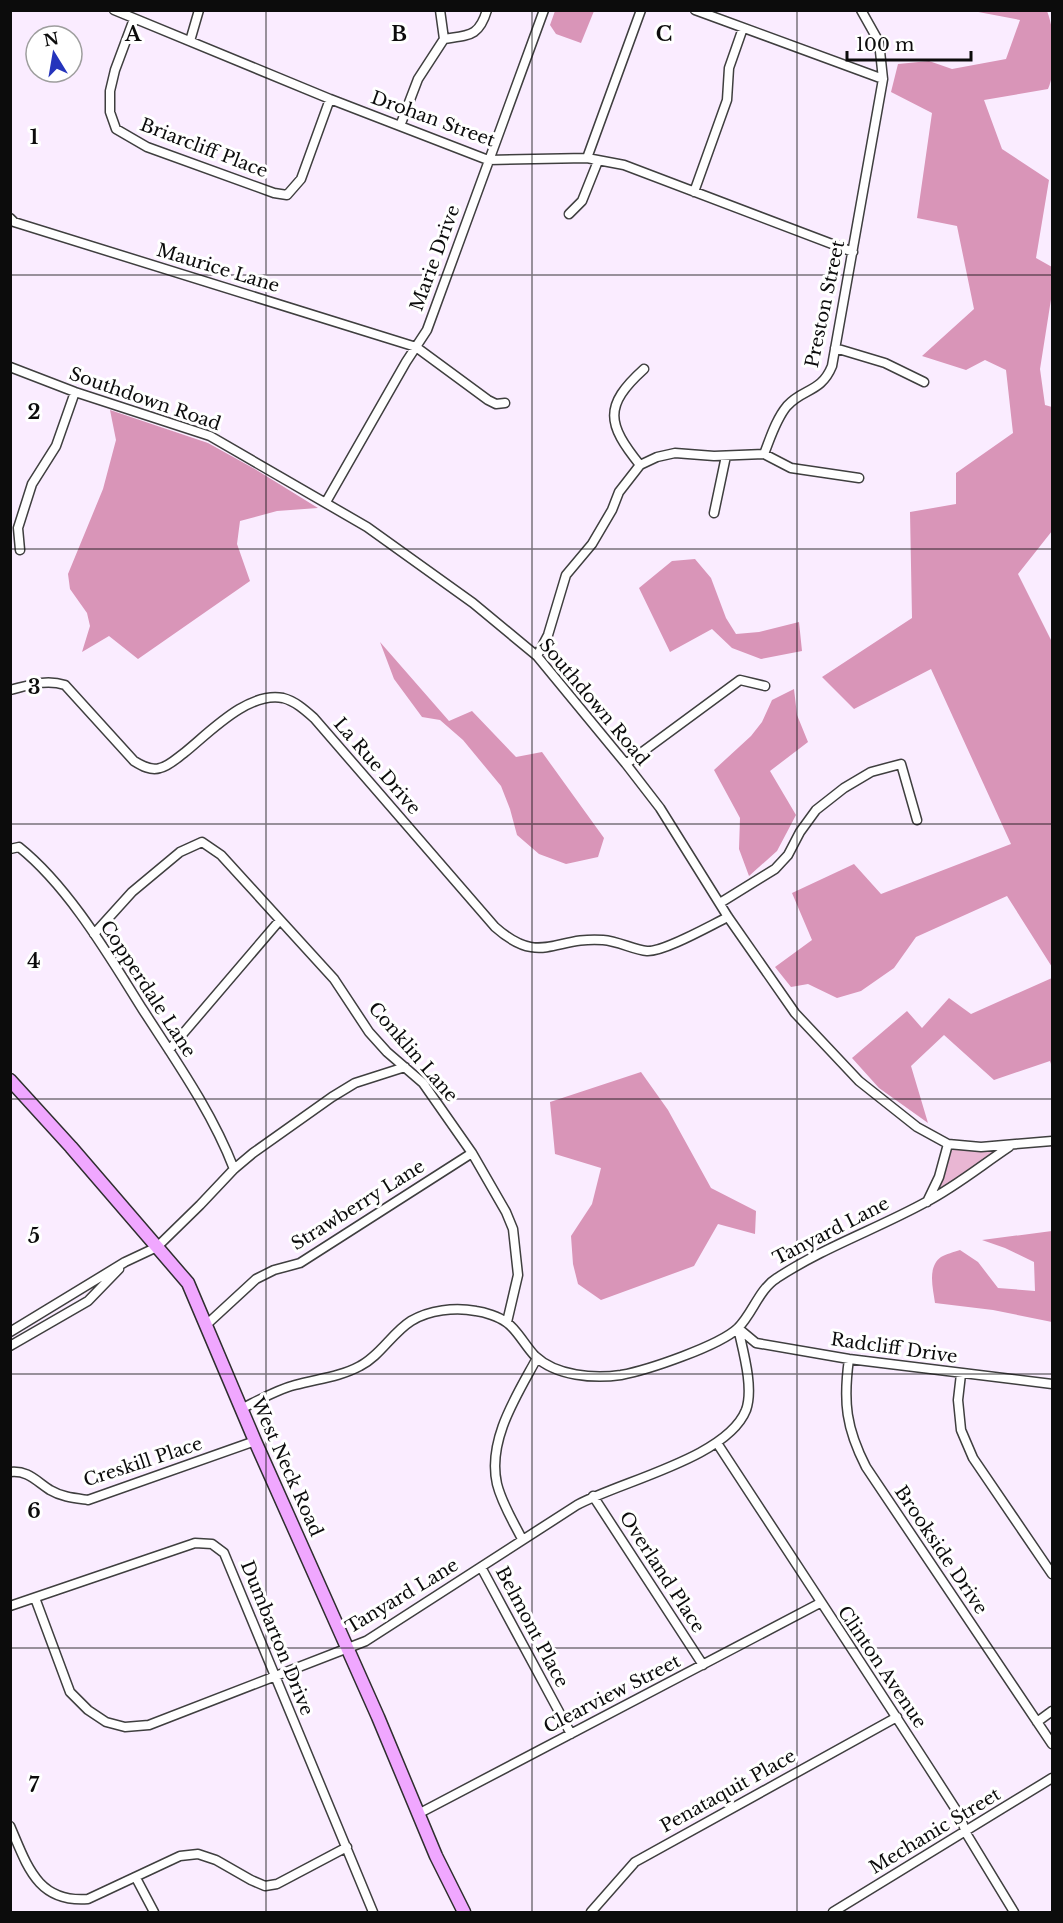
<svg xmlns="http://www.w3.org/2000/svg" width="1063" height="1923" font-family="'Libre Baskerville',serif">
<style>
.green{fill:#e9b6d3}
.forest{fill:#d995b8}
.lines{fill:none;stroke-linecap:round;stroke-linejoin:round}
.street-casing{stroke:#3f3f3f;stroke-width:11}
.secondary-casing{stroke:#2e2e2e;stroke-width:15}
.street{stroke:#fff;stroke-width:8}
.secondary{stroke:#f0a7ff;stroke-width:12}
.grid{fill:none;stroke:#0c0c0c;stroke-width:1.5;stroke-opacity:0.55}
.labels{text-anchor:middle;stroke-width:6;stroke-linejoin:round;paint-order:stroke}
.street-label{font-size:18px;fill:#0c0c0c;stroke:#fff}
.grid-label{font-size:20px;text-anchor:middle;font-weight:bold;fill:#0c0c0c;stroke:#fff;stroke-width:6;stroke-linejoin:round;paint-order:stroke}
</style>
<rect width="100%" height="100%" fill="#faecff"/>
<path class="green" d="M951 1148 982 1151 1002 1150 934 1195Z"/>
<path class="forest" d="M555 11H594L581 43 556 34 550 25Z
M973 11H1047C1055 31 1057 68 1048 89L984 100 1002 149 1049 180 1036 258 1052 267V293L1040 369 1045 405 1052 407V531L1018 574 1052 642V967L1007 896 916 937 894 968 861 991 837 998 808 984 791 987 775 967 812 940 792 893 854 864 881 894 1011 844 931 669 854 709 822 677 912 618 910 512 956 504V473L1013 433 1006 370 985 360 966 370 922 356 974 309 957 226 917 218 932 113 891 92 898 64 929 61 952 69 1006 59 1020 20Z
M110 410 208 443 253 468 318 508 277 511 240 521 237 544 250 581 138 659 109 636 82 652 90 626 87 613 70 589 68 574 103 489 116 440Z
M695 559 711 578 726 618 736 634 759 632 799 622 802 651 761 659 732 648 712 629 670 652 639 588 672 561Z
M380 642 449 721 472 711 516 757 542 752 604 838 598 857 566 864 539 854 517 835 510 809 501 786 463 740 440 720 422 717 394 679Z
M794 689 797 715 808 742 770 771 796 815 777 851 749 876 739 849 740 818 714 770 751 736 762 722 772 700Z
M1052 978V1067L1050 1061 994 1080 944 1035 911 1066 928 1123 879 1088 852 1058 907 1011 922 1028 949 998 971 1014Z
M641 1072 668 1110 711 1188 756 1211 755 1234 718 1224 694 1266 601 1300 578 1284 573 1264 571 1236 592 1204 601 1168 555 1154 550 1102Z
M1052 1231V1322L993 1310 935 1303C933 1288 927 1267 941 1257 946 1254 954 1252 960 1250L978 1262 998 1288 1035 1291 1034 1262 1005 1248 982 1240Z"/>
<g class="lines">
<g class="street-casing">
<path id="street" d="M114 10 330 99 488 160 587 158 624 165 853 252
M440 10 444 39
M695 10 883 79
M134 19 115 70 110 91V112L116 129 147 147 274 193 287 195 301 179 330 99
M444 39C469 35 479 37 487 10
M190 41 199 10
M400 126 418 79 444 39
M587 158 641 10
M694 192 727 100 729 68 743 28
M569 214 582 201 598 161
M10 218 14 222 416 347 488 400 496 404 505 403
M835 348 885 363 924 382
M10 367 75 392 210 436 367 527 473 603 537 656 626 764 660 808 728 917 795 1013 859 1081 917 1127 948 1144 981 1147 1052 1141
M764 454 791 468 859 478
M640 465C607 424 603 406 644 369
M326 502 406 362 427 330 544 10
M714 513 726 456
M20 550 18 528 32 484 56 446 75 392
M537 656 548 635 566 575 592 544 612 510 619 492 640 465 657 457 675 453 714 456 764 454C770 439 776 419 787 406 803 388 821 393 832 366L883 79 879 42 861 10
M10 690C30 685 46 679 65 685L134 761C142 766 151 771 160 768 169 766 177 758 184 753 209 733 248 691 283 698 295 701 305 710 314 718L495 927C540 967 555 936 603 940 618 941 634 950 647 951 664 952 711 925 728 917
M626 764 740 680 765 686
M10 849 19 847C69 887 109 956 143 1010 176 1061 212 1112 234 1169
M720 903 775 869 788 855 800 832 816 810 844 788 871 772 901 764 917 820
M94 934 132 892 180 852 202 842 221 855 334 979 369 1032 387 1052 423 1083 472 1153 506 1212 513 1229 518 1275 507 1322
M169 1050 280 920
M927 1202 939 1177 948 1144
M205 1326 256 1279 274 1270 300 1263 472 1153
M738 1328 756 1343 849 1359 1052 1384
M10 1332 125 1262 157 1247 200 1205 234 1169 253 1153 332 1097 355 1083 405 1067
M10 1346 88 1301 119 1269
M849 1359C843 1402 846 1428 866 1467L1052 1744
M961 1374 958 1400 961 1430 973 1458 1052 1574
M241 1409C259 1400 276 1390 295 1385 316 1379 340 1377 360 1366 380 1356 392 1333 411 1321 429 1310 455 1307 476 1311 485 1312 499 1317 506 1322 516 1328 526 1347 535 1356 556 1376 594 1379 621 1375 648 1370 719 1346 738 1328 753 1313 759 1289 777 1278 824 1247 877 1229 926 1202 955 1187 982 1165 1009 1147
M717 1443C798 1567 880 1691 960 1816L966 1833 1014 1912
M10 1472C28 1470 36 1481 50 1490 62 1497 74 1498 88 1500L255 1441
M593 1496 703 1665
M522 1539C513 1521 502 1504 497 1484 487 1440 517 1395 537 1358
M481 1567 571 1734
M35 1598 70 1692 88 1710 106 1722 125 1727 149 1725 366 1641 577 1505C621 1481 727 1458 746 1410 754 1388 743 1351 738 1328
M10 1606 195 1543 212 1544 224 1553 373 1912
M1037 1722 1052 1711
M418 1814 820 1603
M10 1826C27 1865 37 1903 88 1899L180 1856 198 1854 216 1860 251 1880 265 1886 277 1884 347 1847
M136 1878 154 1912
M591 1912 635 1862 897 1717
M833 1912 1052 1778"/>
</g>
<g class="secondary-casing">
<path id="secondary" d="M10 1080 71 1147 188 1283 255 1441 378 1717 436 1856 464 1912"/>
</g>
<use href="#street" class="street"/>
<use href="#secondary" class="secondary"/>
</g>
<path class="grid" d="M266 10V1912M532 10V1912M797 10V1912M10 275H1052M10 549H1052M10 824H1052M10 1099H1052M10 1374H1052M10 1648H1052"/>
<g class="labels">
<g class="street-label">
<text transform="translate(433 119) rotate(20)" y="6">Drohan Street</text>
<text transform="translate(204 148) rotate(21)" y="6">Briarcliff Place</text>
<text transform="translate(435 258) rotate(-70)" y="6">Marie Drive</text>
<text transform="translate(218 268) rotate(17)" y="6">Maurice Lane</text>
<text transform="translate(825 304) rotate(-78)" y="6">Preston Street</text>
<text transform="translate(145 399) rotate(19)" y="6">Southdown Road</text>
<text transform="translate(594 702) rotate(50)" y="6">Southdown Road</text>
<text transform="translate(377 766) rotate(49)" y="6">La Rue Drive</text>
<text transform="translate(148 989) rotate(57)" y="6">Copperdale Lane</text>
<text transform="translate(413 1052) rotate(49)" y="6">Conklin Lane</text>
<text transform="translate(358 1205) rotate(-32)" y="6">Strawberry Lane</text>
<text transform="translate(831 1231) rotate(-27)" y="6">Tanyard Lane</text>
<text transform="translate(894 1348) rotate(8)" y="6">Radcliff Drive</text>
<text transform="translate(143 1462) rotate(-18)" y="6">Creskill Place</text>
<text transform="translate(287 1467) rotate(66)" y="6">West Neck Road</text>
<text transform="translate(941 1550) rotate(56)" y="6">Brookside Drive</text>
<text transform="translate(662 1572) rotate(57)" y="6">Overland Place</text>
<text transform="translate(402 1596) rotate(-31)" y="6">Tanyard Lane</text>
<text transform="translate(532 1627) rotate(62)" y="6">Belmont Place</text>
<text transform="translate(277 1638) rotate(68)" y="6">Dumbarton Drive</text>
<text transform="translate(882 1667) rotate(56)" y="6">Clinton Avenue</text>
<text transform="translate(612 1694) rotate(-27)" y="6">Clearview Street</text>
<text transform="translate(728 1791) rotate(-29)" y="6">Penataquit Place</text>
<text transform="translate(935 1831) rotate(-31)" y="6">Mechanic Street</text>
</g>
</g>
<g class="grid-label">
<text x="133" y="41">A</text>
<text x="399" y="41">B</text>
<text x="664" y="41">C</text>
<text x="34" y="144">1</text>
<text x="34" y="419">2</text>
<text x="34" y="694">3</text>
<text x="34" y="968">4</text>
<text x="34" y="1243">5</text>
<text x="34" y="1518">6</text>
<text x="34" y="1792">7</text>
</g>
<rect width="1063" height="1923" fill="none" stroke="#0c0c0c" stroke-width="24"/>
<g transform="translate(54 54) rotate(349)"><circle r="28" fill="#ffffff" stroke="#9e9e9e" stroke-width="1.5"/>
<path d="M0-4.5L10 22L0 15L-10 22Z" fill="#2534bc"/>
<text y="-9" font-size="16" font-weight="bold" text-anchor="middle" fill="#0c0c0c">N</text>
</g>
<path d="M847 51v9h124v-9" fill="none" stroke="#0c0c0c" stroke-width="3"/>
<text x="856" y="51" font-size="18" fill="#0c0c0c" stroke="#ffffff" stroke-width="4.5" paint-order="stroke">100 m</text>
</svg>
